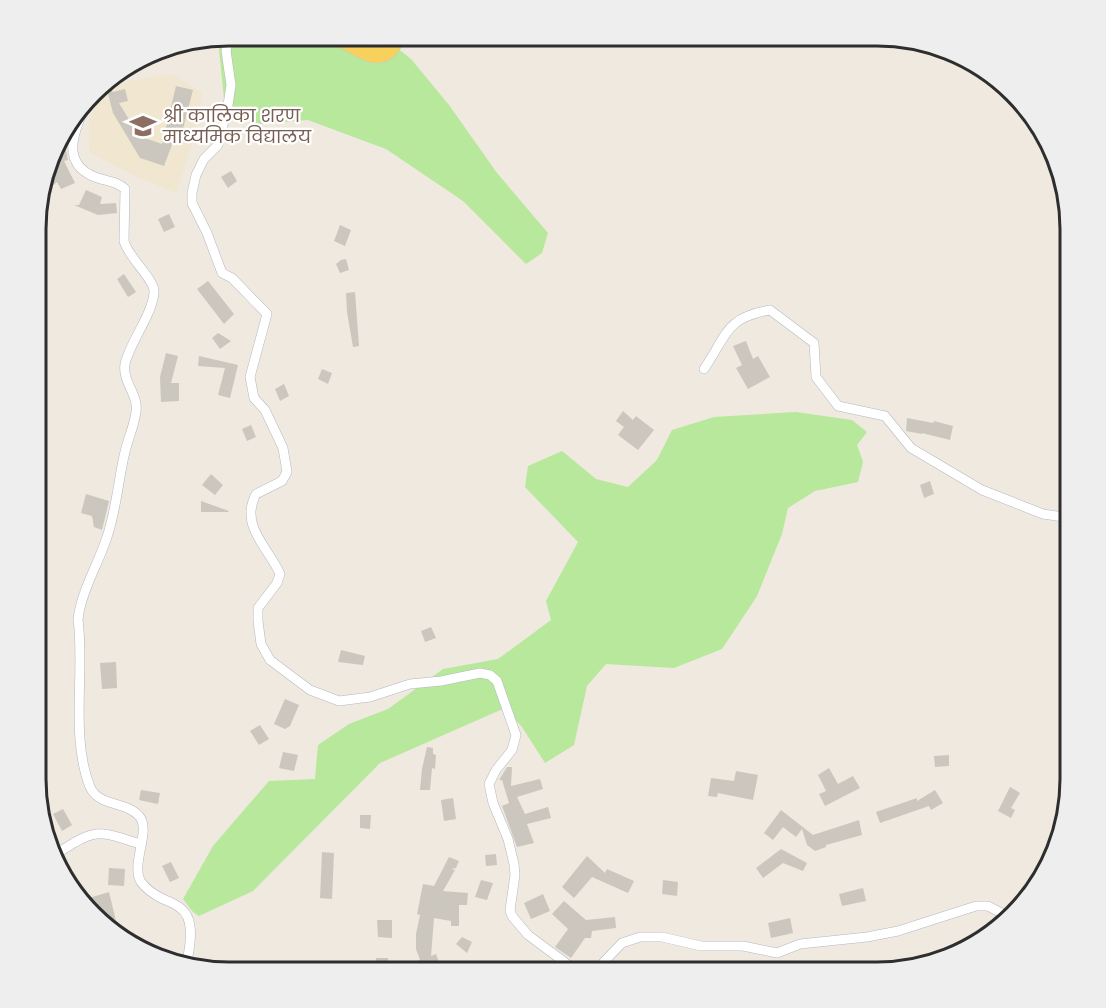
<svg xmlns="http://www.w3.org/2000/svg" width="1106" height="1008" font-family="Poppins,'Noto Sans Devanagari',sans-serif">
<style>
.education{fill:#f1e6cf}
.green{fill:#b7e89b}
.building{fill:#cbc7be}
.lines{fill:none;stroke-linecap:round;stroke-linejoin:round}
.street-casing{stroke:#b4b7c2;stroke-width:10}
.primary-casing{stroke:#c9c9c9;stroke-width:16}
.street{stroke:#fff;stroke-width:9}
.primary{stroke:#f8d15d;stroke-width:15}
.labels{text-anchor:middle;stroke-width:4.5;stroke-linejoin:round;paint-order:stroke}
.education-label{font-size:18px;fill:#785e54;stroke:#fff;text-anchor:start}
.rim{fill:none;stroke:#2e2e2e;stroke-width:3}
</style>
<rect width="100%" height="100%" fill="#efe9e0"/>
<path class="education" d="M173 74 202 93 195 134 176 193 137 177 89 152 90 119 101 95 124 82Z"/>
<path class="green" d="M230 36H382L411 59 449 105 497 173 548 233 542 253 526 264 463 201 386 149 308 120 258 124 225 109 218 39Z
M796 412 852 420 867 432 857 445 863 462 858 482 815 491 788 508 782 534 757 596 722 649 674 668 606 664 587 686 574 745 545 763 522 727 505 708 380 763 253 891 199 916 193 912 183 899 213 846 269 781 315 779 318 745 349 724 388 709 443 669 498 659 551 620 546 601 578 542 525 487 528 466 562 451 596 479 628 487 657 460 672 430 714 417Z"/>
<path class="building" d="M108 85 113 92 125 89 128 101 119 103 139 136 162 144 176 86 193 90 179 144 173 142 164 166 140 158 113 113 106 86Z
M63 132 68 160 64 161 75 183 61 189 57 182 40 196Z
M231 171 237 181 228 188 221 177Z
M86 190 102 197 100 204 116 203 117 213 98 215 74 205H79Z
M169 214 175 227 164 232 158 219Z
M340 225 351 230 345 246 334 241Z
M346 259 349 270 340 273 336 264 341 260Z
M124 274 136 292 128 297 117 279Z
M208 281 234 314 224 324 197 289Z
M355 292 359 346 353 347 347 312 346 293Z
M218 333 231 341 220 349 212 338Z
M746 341 753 359 758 356 770 377 748 389 736 368 742 365 733 346Z
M166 353 178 356 171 383H179V401L161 402 160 377Z
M199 356 238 365 230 398 218 395 225 368 198 366Z
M322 369 332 373 328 384 318 379Z
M284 384 289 396 280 401 275 389Z
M623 411 633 420 636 416 654 430 638 450 618 435 624 427 616 421Z
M907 418 933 423 934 421 953 426 950 440 922 433V434L906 431Z
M251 425 256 437 247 441 242 429Z
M211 474 223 485 215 495 202 485Z
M930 481 934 494 924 498 920 485Z
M86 494 109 501 102 530 94 527 92 516 81 513Z
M201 501 229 511 228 512H201Z
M431 627 436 638 425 642 421 631Z
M341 650 365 656 363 665 338 662Z
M116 662 117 688 102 689 100 663Z
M285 699 299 705 290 726 285 729 274 724Z
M260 725 269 739 259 745 250 731Z
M427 747 433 748V754L436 755 435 769 432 768 430 790H420L422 769Z
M283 752 298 755 294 771 279 768Z
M949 755V766L935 767 934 756Z
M507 767H512L511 786 540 779 543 789 517 797 525 814 548 807 551 818 527 824 534 843 517 847 502 806 509 803 502 780H499Z
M829 768 838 784 853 776 860 788 825 806 819 794 826 791 818 775Z
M736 771 758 775 753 800 718 793 717 797 708 796 711 778 734 781Z
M1010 787 1020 793 1011 808 1015 810 1011 818 998 811Z
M141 790 160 793 158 804 139 800Z
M935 790 943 803 931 810 929 806 880 823 876 812 917 798V801Z
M453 798 456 819 444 821 441 800Z
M63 809 72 825 62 831 53 814Z
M781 810 813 835 859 820 862 835 826 845V847L815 851 807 845 802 829 796 837 783 827 773 840 764 833Z
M360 815H371L370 829 360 828Z
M781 849 807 863 803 871 783 863 763 878 756 868Z
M322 852 334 853 332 899 320 898Z
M496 854 497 865 486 866 485 855Z
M587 856 605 873 607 869 634 881 628 893 592 877 574 898 562 887Z
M449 857 459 861 456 868 451 869 455 870 443 891 468 893 467 905H459V926H451V921L434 918 431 956 436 954 440 965 422 972H391L420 960 416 949V934L420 915 417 914 423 884 434 886Z
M171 862 179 878 170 882 162 866Z
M109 868 125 869 124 886 108 885Z
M481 880 493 883 487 900 475 897Z
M663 880 678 882 677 896 662 894Z
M863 888 866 901 842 906 839 894Z
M109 892 116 921 107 924 88 909 89 898Z
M543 894 550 911 531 919 524 903Z
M564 901 586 920 615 917 616 928 592 931 591 938H585L571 958 555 947 568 929 552 914Z
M790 918 793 933 771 938 768 923Z
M377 920H392V938L378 937Z
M462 937 472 942 467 953 456 944Z
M376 958H388L389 972H376Z"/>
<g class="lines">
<g class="street-casing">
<path id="street" d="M229 36 226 51 231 85 228 105 218 145 204 159 196 175 192 193V203L207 233 222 273 232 278 267 314 250 377 254 398 265 410 283 448 287 472 282 481 256 494C239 526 269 548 280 574L277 583 258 608V621L261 644 270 660 310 690 339 701 370 697 410 684 441 681 480 673 490 675 497 681 516 735 512 750 496 770 489 784 493 803 508 839 514 864 515 875 510 910 512 916 528 935 578 972
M86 104C75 129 59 163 95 177 105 181 117 181 125 189L124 241C128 257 154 279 154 291 154 312 130 342 125 364 122 382 139 395 136 412 134 427 127 441 124 456 118 483 116 511 107 537 98 565 82 589 78 619 85 671 70 737 90 787 99 807 126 801 139 816 152 830 130 864 141 882 146 889 155 895 163 899 168 901 174 903 179 907 196 918 190 945 187 962
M704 369C727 336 724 318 770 310L814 343 816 377 838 406 885 416 911 448 982 490 1043 514 1070 518
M53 856C68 847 86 832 104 834 116 835 129 841 141 844
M591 972 598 968 622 943 640 937H662L701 946H743L777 953 800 944 867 937 898 931 976 906H988L1009 917"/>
</g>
<g class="primary-casing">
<path id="primary" d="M331 36C356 42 382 76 398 36"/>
</g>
<use href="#street" class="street"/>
<use href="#primary" class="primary"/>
</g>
<defs>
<g id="school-bare" transform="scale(2.07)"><path d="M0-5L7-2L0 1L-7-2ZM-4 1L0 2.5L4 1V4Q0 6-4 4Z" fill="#8d6e63" stroke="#fff" stroke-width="2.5" paint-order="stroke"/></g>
</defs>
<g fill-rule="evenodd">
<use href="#school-bare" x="143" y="126"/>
</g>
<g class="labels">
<g class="education-label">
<text x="163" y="122">श्री कालिका शरण<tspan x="163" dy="21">माध्यमिक विद्यालय</tspan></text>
</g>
</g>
<path d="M0 0H1106V1008H0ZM229 46H877A183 183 0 0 1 1060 229V779A183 183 0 0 1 877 962H229A183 183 0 0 1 46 779V229A183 183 0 0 1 229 46Z" fill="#eee" fill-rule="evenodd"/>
<path class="rim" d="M229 46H877A183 183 0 0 1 1060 229V779A183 183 0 0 1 877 962H229A183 183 0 0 1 46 779V229A183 183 0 0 1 229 46Z"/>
</svg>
